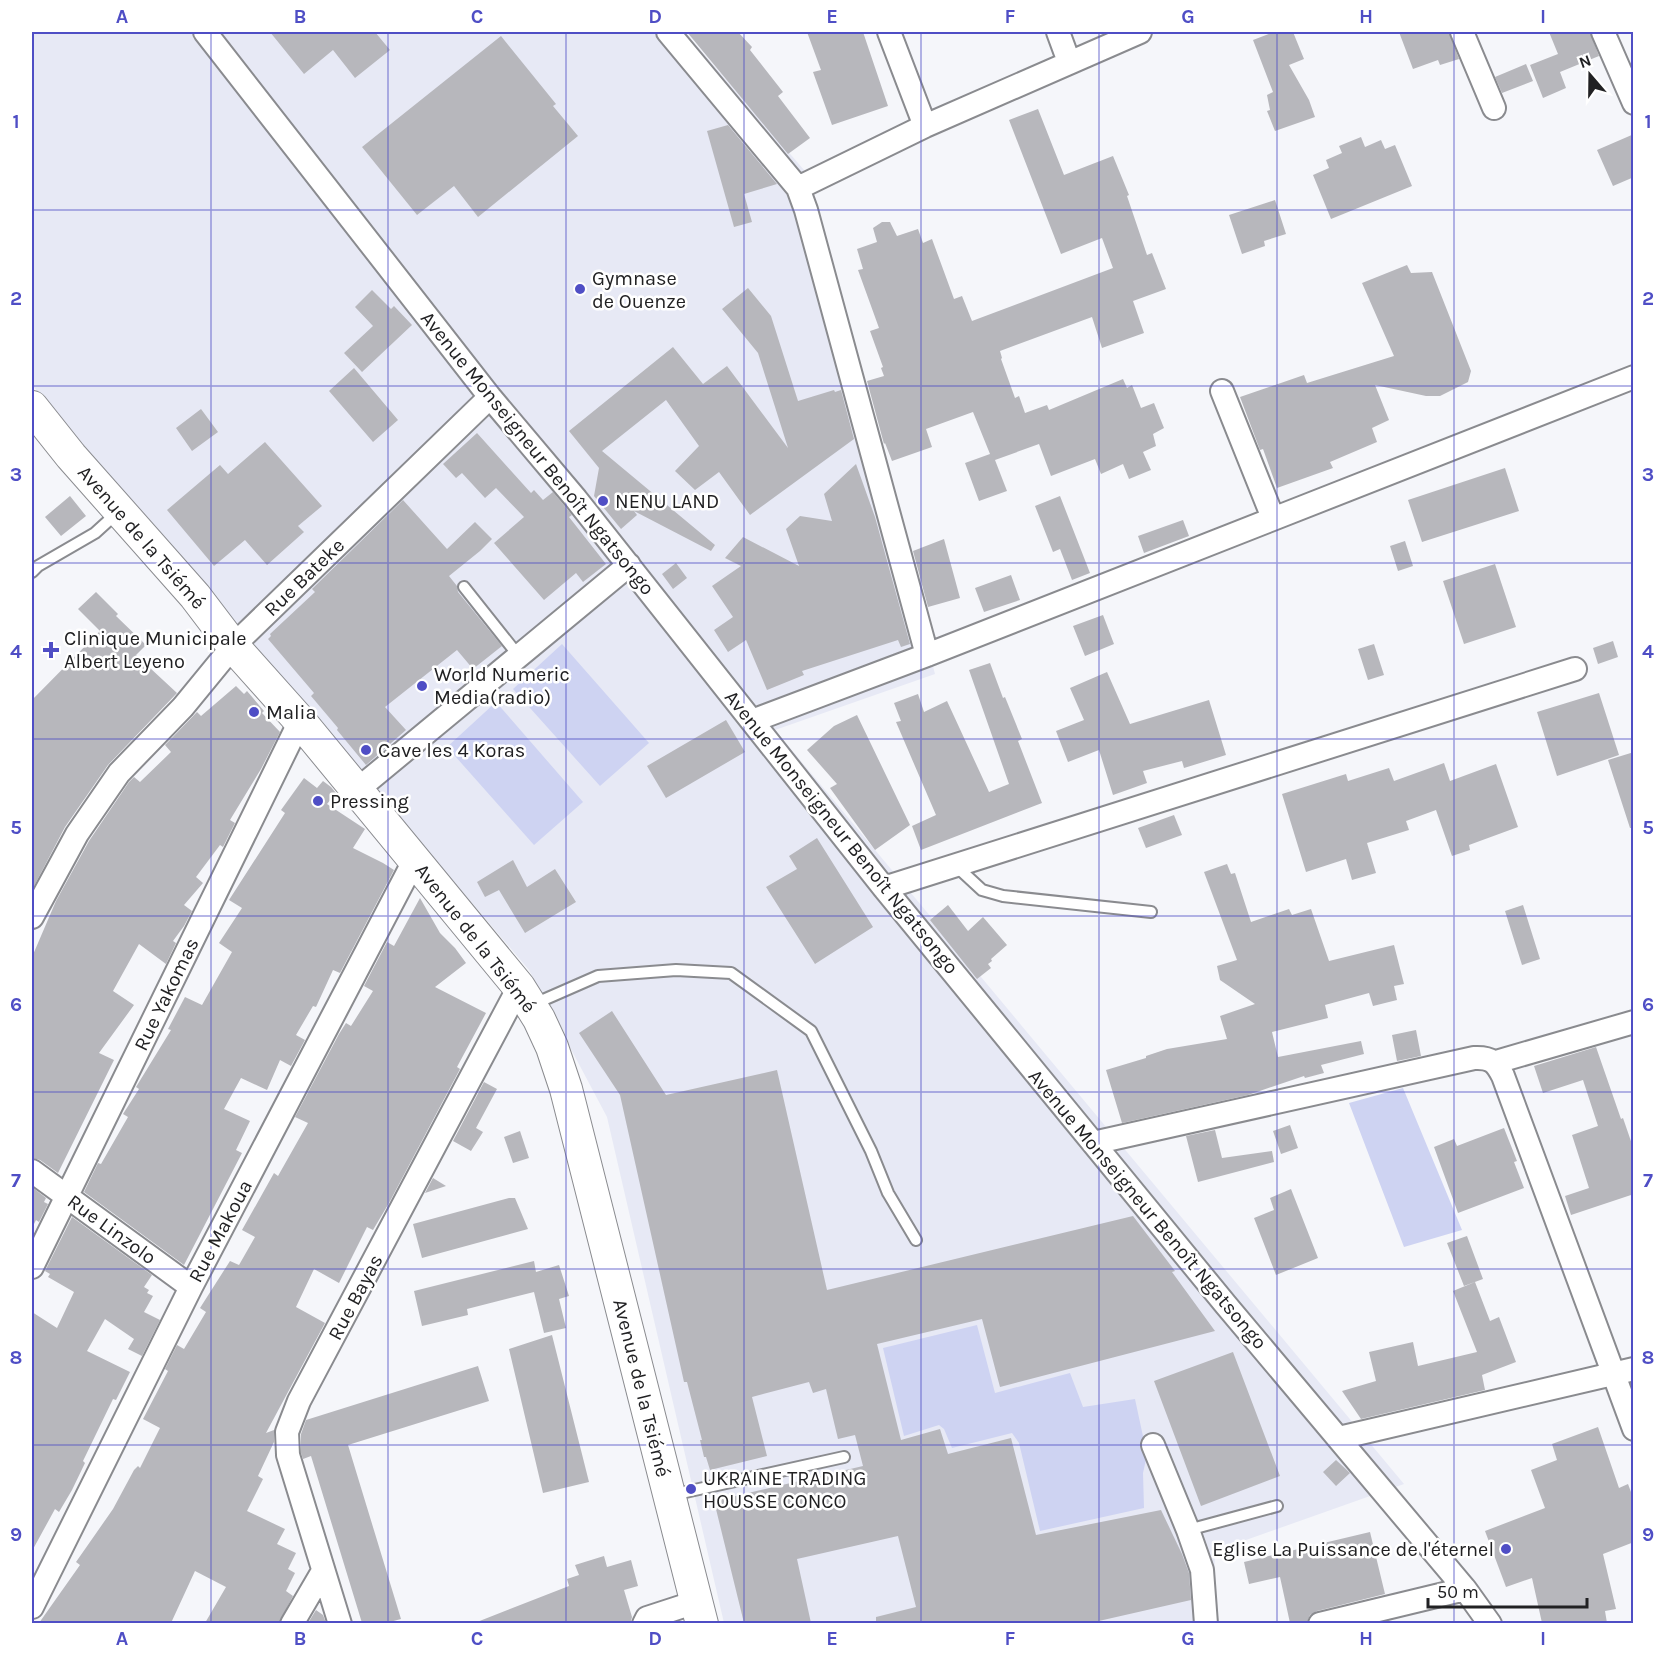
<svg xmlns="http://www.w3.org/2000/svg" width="1665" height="1655" font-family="Karla,sans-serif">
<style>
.built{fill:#e7e9f5}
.green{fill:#ced3f2}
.building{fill:#b7b7bc}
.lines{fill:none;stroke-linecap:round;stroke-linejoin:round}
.service-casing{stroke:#8a8b8f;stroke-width:14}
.minor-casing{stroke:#8a8b8f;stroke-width:26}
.secondary-casing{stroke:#8a8b8f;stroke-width:34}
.service{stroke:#fff;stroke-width:10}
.minor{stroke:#fff;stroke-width:22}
.secondary{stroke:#fff;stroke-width:32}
.grid{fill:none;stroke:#4f4ec5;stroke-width:1.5;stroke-opacity:0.55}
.poi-dot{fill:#4f4ec5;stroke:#fff;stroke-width:2}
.labels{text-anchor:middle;stroke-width:5;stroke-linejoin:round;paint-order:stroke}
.poi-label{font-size:20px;fill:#212123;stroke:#fff;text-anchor:start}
.street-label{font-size:20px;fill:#212123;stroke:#fff}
.neatline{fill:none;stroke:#4f4ec5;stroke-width:2}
.grid-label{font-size:20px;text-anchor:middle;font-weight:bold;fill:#4f4ec5}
</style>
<rect width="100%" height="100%" fill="#f5f6fa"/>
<path class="built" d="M32 32H685L804 170 935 674 775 730 1404 1484 1215 1551 1213 1623H724L607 1117 529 970 32 385Z"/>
<path class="green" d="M562 644 649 743 600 786 513 689Z
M496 702 583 802 534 845 447 747Z
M1403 1088 1462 1230 1404 1247 1349 1103Z
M977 1325 995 1393 1070 1373 1083 1407 1135 1399 1147 1455 1143 1473 1144 1508 1040 1531 1019 1443 1012 1433 952 1448 944 1429 939 1425 904 1436 883 1348Z"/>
<path class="building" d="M270 32H375L390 50 355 78 333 50 304 74Z
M687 32H738L752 47 750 50 783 92 778 96 810 138 788 154Z
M807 32H863L888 106 832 125 813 72 821 70Z
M1274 32H1293L1304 59 1289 65 1309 100 1315 117 1275 131 1267 111 1270 110 1267 95 1273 92 1253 40Z
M1399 32H1449L1459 59 1440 65 1438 60 1413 69Z
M1549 32H1590L1599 56 1560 72 1566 88 1543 98 1530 65 1558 54Z
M501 36 556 104 553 106 578 136 478 217 454 186 417 215 362 147Z
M1526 64 1533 81 1502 93 1495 77Z
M1038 109 1064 175 1113 156 1129 195 1127 196 1147 255 1152 253 1166 289 1133 301 1144 333 1102 348 1092 317 1000 351 1002 358 1001 359 1015 398 1019 396 1025 413 1047 405 1049 410 1123 379 1127 388 1132 385 1141 408 1154 403 1164 428 1153 434 1156 446 1143 452 1151 470 1129 479 1123 464 1101 474 1095 459 1051 476 1039 444 995 460 1007 491 979 501 965 463 990 454 973 412 926 429 932 447 892 461 885 443 884 444 867 381 884 376 881 368 883 367 870 331 879 328 858 270 863 269 857 249 877 242 873 228 882 222H890L897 236 918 229 923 243 932 239 954 299 962 296 972 321 1113 268 1102 238 1061 254 1009 120Z
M728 125 777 184 744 194 752 222 734 227 707 131Z
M1634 134V177L1613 186 1597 150Z
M1361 137 1365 147 1381 140 1385 149 1395 145 1412 186 1331 219 1313 175 1329 168 1326 160 1342 153 1339 146Z
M1275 200 1286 234 1264 241 1265 246 1242 254 1229 215Z
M1407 265 1411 273 1432 272 1471 371 1468 382 1440 396H1426L1375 385 1389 420 1372 428 1377 442 1330 462 1333 468 1277 488 1263 449 1260 450 1240 397 1304 375 1307 383 1394 356 1362 283Z
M748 288 771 316 798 401 834 390 835 392 841 390 854 439 750 515 719 472 695 490 675 471 699 446 666 400 602 451 715 545 711 551 634 511 637 515 621 529 594 496 599 468 569 431 673 347 703 384 727 366 788 448 758 353 722 309Z
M372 290 391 309 394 306 412 325 362 372 344 353 373 326 355 307Z
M354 368 398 420 373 442 329 391Z
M201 409 218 432 192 451 176 428Z
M477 433 531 493 534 490 543 500 553 492 572 515 569 517 606 564 583 582 576 573 544 600 494 543 524 517 496 488 485 498 462 473 456 478 443 464Z
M265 442 322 506 298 526 304 532 267 565 245 540 214 566 167 510 220 465 228 474Z
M856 464 875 517 910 644 901 647 898 640 802 671 804 675 767 690 746 640 728 652 714 630 733 617 712 586 741 566 725 558 743 537 799 566 786 529 800 516 832 521 824 494Z
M1505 468 1519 511 1422 542 1408 500Z
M70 496 86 516 61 536 45 517Z
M1060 496 1090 573 1072 580 1060 549 1053 552 1035 506Z
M403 500 447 549 475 522 492 539 480 551 449 576 457 586 458 592 502 646 473 669 457 650 385 707 406 730 366 765 337 730 338 728 311 696 314 693 268 639 271 636 270 634 315 592 312 589Z
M1183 520 1189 536 1144 553 1138 536Z
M944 539 960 598 928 607 913 551Z
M1405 541 1413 566 1398 571 1390 546Z
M676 563 687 578 673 589 662 574Z
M1495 564 1516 627 1464 644 1443 581Z
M1011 575 1020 600 984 612 975 588Z
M96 592 118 614 116 616 146 645 136 655 177 693 108 765 65 827 32 890V700L100 631 78 609Z
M1103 615 1114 644 1085 656 1073 626Z
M1613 641 1618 657 1598 664 1593 648Z
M1374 644 1384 675 1368 680 1358 649Z
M990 663 1003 698 1005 697 1022 739 1018 741 1042 803 921 850 912 826 936 815 896 722 901 721 894 703 918 694 924 712 947 701 989 792 1009 784 969 670Z
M1107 672 1130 724 1209 700 1226 755 1184 768 1182 761 1143 771 1147 783 1113 795 1099 750 1068 762 1056 731 1084 720 1070 688Z
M236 686 244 694 247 691 264 711 262 713 280 732 261 769 230 820 235 823 223 847 220 845 196 877 203 883 184 905 192 911 184 926 173 941 176 943 166 964 139 944 113 991 134 1005 99 1053 114 1060 58 1173 40 1160 32 1158V957L56 901 89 841 129 782 134 777 140 782 171 752 165 745 197 712 201 716Z
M1599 693 1619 755 1557 776 1537 712Z
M857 715 910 825 875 850 830 788 837 784 807 750 834 726Z
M726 720 745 752 666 798 647 766Z
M1634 752V828H1630L1608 760Z
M1444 763 1450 781 1496 764 1518 827 1469 845 1470 850 1452 856 1436 810 1406 821 1409 830 1367 843 1376 873 1352 880 1346 859 1306 872 1282 794 1346 774 1348 781 1389 768 1394 781Z
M304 778 317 788 323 781 331 787 336 793 327 804 365 829 353 848 383 863 394 870 340 973 333 970 316 1007 313 1006 296 1035 305 1040 291 1066 280 1060 267 1090 241 1078 224 1109 250 1121 236 1150 242 1153 184 1265 84 1192 98 1163 101 1164 128 1117 123 1114 139 1089 136 1087 171 1030 168 1029 185 997 202 1005 232 952 219 943 242 908 229 900 285 813 281 810Z
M1174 815 1182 835 1146 848 1138 828Z
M817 838 873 927 815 964 766 887 797 869 789 856Z
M513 860 527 887 555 869 576 902 525 933 499 890 485 897 477 882Z
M1227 864 1231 874 1235 873 1251 922 1289 909 1292 915 1311 909 1329 961 1394 945 1404 984 1394 986 1397 1000 1373 1006 1369 993 1325 1005 1328 1018 1272 1032 1278 1057 1361 1041 1364 1054 1321 1065 1324 1073 1305 1078 1304 1076 1248 1095 1122 1123 1106 1070 1146 1058V1056L1167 1049 1227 1039 1220 1016 1255 1004 1220 980 1217 966 1237 960 1204 872Z
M420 898 440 933 455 948 466 963 435 987 486 1013 457 1067 460 1069 389 1203 373 1230 367 1227 339 1283 314 1269 296 1307 325 1323 266 1433 274 1430V1442L258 1476 263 1479 247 1511 285 1529 277 1544 296 1553 288 1569 295 1573 286 1591 293 1596 279 1623H205L226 1587 195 1571 171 1623H39L80 1565 76 1562 113 1509 134 1470 138 1466 140 1468 160 1428 143 1419 168 1371 165 1369 177 1345 184 1349 206 1312 200 1308 230 1261 239 1265 255 1237 242 1230 274 1173 278 1176 308 1123 295 1117 339 1034 346 1023 351 1026 373 991 364 986 387 942 394 946Z
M948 905 968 931 983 917 1007 945 991 959 992 961 988 964 991 968 977 979 930 920Z
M1523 905 1540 959 1522 965 1505 911Z
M612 1011 666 1095 777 1070 827 1290 1133 1216 1175 1271 1172 1272 1215 1331 1000 1387 982 1319 877 1344 901 1440 940 1429 948 1454 1011 1438 1036 1535 1161 1510 1182 1554 1189 1573 1191 1600 1090 1623H876V1617L916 1607 898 1536 797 1559 811 1623H744L714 1501 863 1466 855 1435 838 1439 826 1389 813 1393 809 1382 752 1397 767 1456 710 1470 706 1457H704L700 1440H702L687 1382H684L620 1095 579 1033Z
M1416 1030 1421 1056 1397 1061 1392 1035Z
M1596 1047 1621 1119 1623 1118 1634 1150V1194L1571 1215 1565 1196 1589 1188 1572 1135 1598 1126 1583 1080 1543 1093 1534 1066Z
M484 1082 497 1089 476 1128 483 1132 471 1151 453 1141Z
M1290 1125 1298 1148 1281 1154 1273 1131Z
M1504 1128 1517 1161 1514 1162 1524 1188 1458 1213 1434 1147 1454 1139 1457 1146Z
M1215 1130 1222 1158 1272 1151 1274 1162 1198 1182 1186 1136Z
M520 1131 529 1158 513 1163 504 1137Z
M433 1178 446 1186 425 1193Z
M32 1187 46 1198 44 1202 48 1204 39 1222 36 1220 32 1228Z
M1291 1189 1318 1258 1276 1275 1254 1218 1274 1210 1270 1198Z
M509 1198H515L528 1229 422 1258 413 1224Z
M72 1217 152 1275 144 1287 149 1290 147 1293 153 1296 144 1312 160 1320 142 1356 128 1349 134 1339 105 1319 87 1351 130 1372 116 1400 113 1399 83 1461 85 1463 72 1490 59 1512 55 1509 32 1551V1312L57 1328 74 1292 48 1277 50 1274 45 1271Z
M1467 1236 1483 1279 1464 1286 1447 1243Z
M534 1261 536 1272 559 1265 569 1296 559 1299 566 1328 544 1333 534 1292 467 1309 468 1315 422 1326 414 1291Z
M1475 1282 1490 1321 1499 1317 1516 1362 1482 1375 1485 1390 1361 1419 1342 1391 1376 1381 1369 1352 1413 1342 1418 1366 1477 1352 1453 1291Z
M552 1335 589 1482 543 1493 509 1349Z
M1233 1352 1280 1476 1201 1506 1154 1381Z
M478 1366 489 1401 348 1445 401 1619 386 1623H362L311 1456 303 1459 301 1453V1434L306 1420Z
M1598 1427 1619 1488 1628 1484 1634 1500V1542L1603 1554 1616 1609 1605 1611 1607 1623H1542L1532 1578 1506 1587 1485 1531 1545 1508 1531 1470 1557 1460 1552 1444Z
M1336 1460 1350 1473 1336 1486 1323 1472Z
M1370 1532 1385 1594 1317 1611 1310 1615 1307 1623H1290L1280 1577 1249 1584 1244 1562Z
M604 1556 607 1567 631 1560 638 1586 624 1590 632 1617 631 1621 623 1623H477V1622L569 1586 567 1579 579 1575 575 1565Z
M316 1610 323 1615 326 1623H308Z"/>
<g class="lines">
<g class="service-casing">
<path id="service" d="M32 572 38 566 95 533 117 513
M464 587 518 655
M955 865 982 890 1003 896 1151 912
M534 1004 598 976 676 970 731 973 811 1031 871 1151 888 1193 916 1240
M672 1495 844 1457
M1188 1530 1277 1506"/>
</g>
<g class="minor-casing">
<path id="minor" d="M205 32 490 397 576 499 884 888 1226 1305 1465 1589 1490 1624
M668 32 798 188 806 210 927 655
M889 32 925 126
M1058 32 1069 62
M1462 32 1494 108
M1603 32 1634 103
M798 188 925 126 1140 32
M1222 391 1273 518
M752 721 927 655 1634 377
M357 790 629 565
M884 888 1575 669
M32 917 77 834 119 773 183 707 233 646 490 397
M1496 1062 1634 1022
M1093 1143 1474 1058C1491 1057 1496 1062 1503 1076L1634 1429
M32 1171 191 1287
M32 1267 300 721
M1339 1438 1634 1369
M1153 1445 1188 1530 1202 1570 1206 1624
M32 1607 191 1287 415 859
M292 1624 323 1571
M340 1624 288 1455 287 1432 299 1401 519 987
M644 1624 647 1618 696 1602
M1320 1624 1465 1589"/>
</g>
<g class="secondary-casing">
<path id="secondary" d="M32 407 71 456 195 596 233 646 300 721 519 987 539 1019 552 1047 566 1089 702 1624"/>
</g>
<use href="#service" class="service"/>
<use href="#minor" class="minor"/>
<use href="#secondary" class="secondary"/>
</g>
<path class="grid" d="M211 32V1624M388 32V1624M566 32V1624M744 32V1624M921 32V1624M1099 32V1624M1277 32V1624M1454 32V1624M32 210H1634M32 386H1634M32 563H1634M32 739H1634M32 916H1634M32 1092H1634M32 1269H1634M32 1445H1634"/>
<g class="poi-dot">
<circle cx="580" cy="289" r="6"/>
<circle cx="603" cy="501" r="6"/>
<path d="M48 641h6v6h6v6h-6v6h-6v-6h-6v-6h6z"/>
<circle cx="422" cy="686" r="6"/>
<circle cx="254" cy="712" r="6"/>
<circle cx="366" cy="750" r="6"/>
<circle cx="318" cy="801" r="6"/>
<circle cx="691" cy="1489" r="6"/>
<circle cx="1506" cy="1549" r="6"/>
</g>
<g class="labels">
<g class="poi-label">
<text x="592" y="285">Gymnase<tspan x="592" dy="23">de Ouenze</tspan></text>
<text x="615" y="508">NENU LAND</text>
<text x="64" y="645">Clinique Municipale<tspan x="64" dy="23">Albert Leyeno</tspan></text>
<text x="434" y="681">World Numeric<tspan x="434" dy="23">Media(radio)</tspan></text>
<text x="266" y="719">Malia</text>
<text x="378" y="757">Cave les 4 Koras</text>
<text x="330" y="808">Pressing</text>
<text x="703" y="1485">UKRAINE TRADING<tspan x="703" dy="23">HOUSSE CONCO</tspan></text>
<text x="1494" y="1556" text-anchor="end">Eglise La Puissance de l'éternel</text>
</g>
<g class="street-label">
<text transform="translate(538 453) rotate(51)" y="7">Avenue Monseigneur Benoît Ngatsongo</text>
<text transform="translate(142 537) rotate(49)" y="7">Avenue de la Tsiémé</text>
<text transform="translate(304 577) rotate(-44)" y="7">Rue Bateke</text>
<text transform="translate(842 832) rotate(51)" y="7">Avenue Monseigneur Benoît Ngatsongo</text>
<text transform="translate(476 938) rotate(52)" y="7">Avenue de la Tsiémé</text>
<text transform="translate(166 994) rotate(-64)" y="7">Rue Yakomas</text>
<text transform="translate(1148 1209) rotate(50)" y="7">Avenue Monseigneur Benoît Ngatsongo</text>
<text transform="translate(112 1229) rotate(36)" y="7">Rue Linzolo</text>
<text transform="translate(220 1231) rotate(-62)" y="7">Rue Makoua</text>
<text transform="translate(355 1297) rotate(-62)" y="7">Rue Bayas</text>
<text transform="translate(642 1388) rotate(76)" y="7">Avenue de la Tsiémé</text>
</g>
</g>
<rect width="1665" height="1655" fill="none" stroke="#ffffff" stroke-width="66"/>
<g transform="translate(1590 75) rotate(340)" stroke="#ffffff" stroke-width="4.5" paint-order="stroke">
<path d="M0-4.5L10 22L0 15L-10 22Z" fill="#212123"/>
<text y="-9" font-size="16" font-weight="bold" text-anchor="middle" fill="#212123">N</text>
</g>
<path d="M1428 1598v9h159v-9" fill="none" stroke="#212123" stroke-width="3"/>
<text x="1437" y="1598" font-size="18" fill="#212123" stroke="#ffffff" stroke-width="4.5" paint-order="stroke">50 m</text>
<rect x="33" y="33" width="1599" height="1589" class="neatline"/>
<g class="grid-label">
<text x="122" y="23">A</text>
<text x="300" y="23">B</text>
<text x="477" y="23">C</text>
<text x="655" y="23">D</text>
<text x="832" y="23">E</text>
<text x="1010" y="23">F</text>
<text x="1188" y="23">G</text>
<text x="1366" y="23">H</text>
<text x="1543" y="23">I</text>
<text x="16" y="128">1</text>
<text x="1648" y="128">1</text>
<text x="16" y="305">2</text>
<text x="1648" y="305">2</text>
<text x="16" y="481">3</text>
<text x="1648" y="481">3</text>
<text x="16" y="658">4</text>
<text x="1648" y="658">4</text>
<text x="16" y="834">5</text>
<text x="1648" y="834">5</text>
<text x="16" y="1011">6</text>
<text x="1648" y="1011">6</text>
<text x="16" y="1187">7</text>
<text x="1648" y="1187">7</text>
<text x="16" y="1364">8</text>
<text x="1648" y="1364">8</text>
<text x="16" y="1541">9</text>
<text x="1648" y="1541">9</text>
<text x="122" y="1645">A</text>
<text x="300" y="1645">B</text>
<text x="477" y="1645">C</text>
<text x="655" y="1645">D</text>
<text x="832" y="1645">E</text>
<text x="1010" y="1645">F</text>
<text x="1188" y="1645">G</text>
<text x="1366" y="1645">H</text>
<text x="1543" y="1645">I</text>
</g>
</svg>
